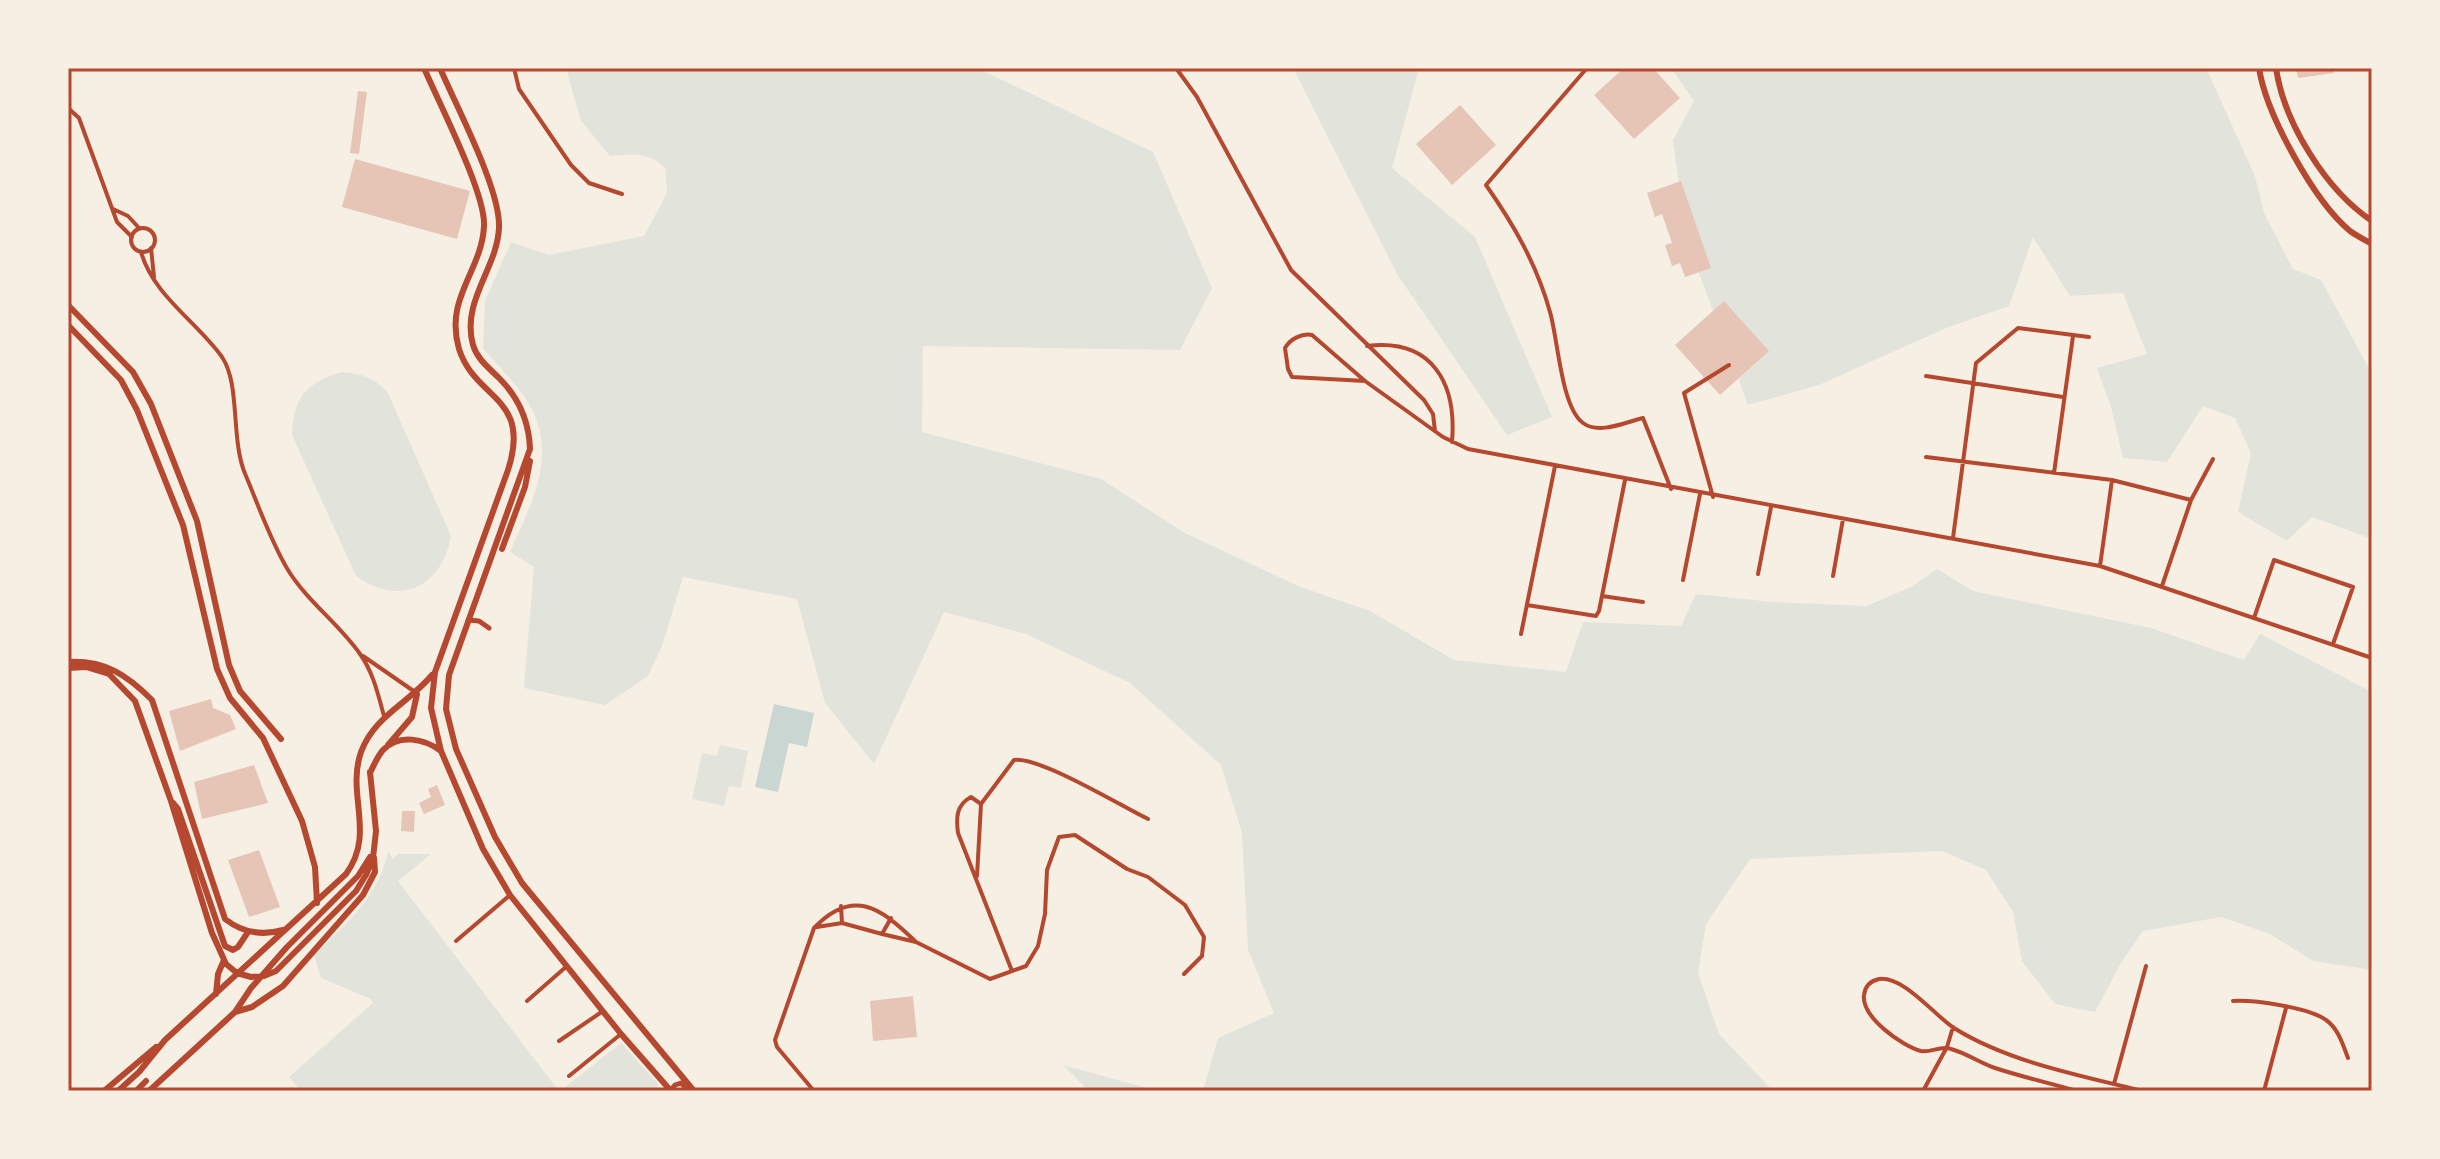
<svg xmlns="http://www.w3.org/2000/svg" width="2440" height="1159" font-family="Arial,sans-serif">
<style>
.green{fill:#e2e4dc}
.water{fill:#c9d6d2}
.building{fill:#e6c5b7}
.lines{fill:none;stroke-linecap:round;stroke-linejoin:round}
.minor{stroke:#b5482f;stroke-width:4}
.tertiary{stroke:#b5482f;stroke-width:5}
.secondary{stroke:#b5482f;stroke-width:6}
.neatline{fill:none;stroke:#b5482f;stroke-width:3}
</style>
<rect width="100%" height="100%" fill="#f6efe4"/>
<path class="green" d="M566 68H977L1153 152 1212 288 1180 350 923 346 922 432 1101 479 1185 533 1298 586 1370 611 1454 660 1566 672 1583 622 1681 626 1696 594 1773 602 1866 606 1911 587 1937 569 1973 591 2151 628 2244 660 2260 634 2372 692V970L2313 961 2270 934 2221 917 2143 931 2121 963 2095 1012 2055 1004 2022 961 2013 912 1986 870 1942 851 1750 859 1706 924 1698 973 1719 1034 1773 1091H1203L1218 1038 1274 1013 1248 950 1242 833 1221 765 1130 683 1026 634 944 612 874 764 825 703 797 599 683 577 662 646 648 676 605 705 524 688 534 567 510 552C532 502 560 453 527 401 515 382 497 365 483 348L485 301 511 242 549 255 644 236 667 193 665 168C647 151 634 154 610 156L581 121Z
M1293 68H1423L1418 72 1392 168 1475 237 1552 417 1507 435 1397 274Z
M1671 68H2206L2255 176 2264 213 2293 269 2321 280 2372 374V539L2312 517 2287 541 2238 512 2251 453 2235 418 2203 406 2167 462 2123 458 2111 407 2097 368 2147 354 2123 293 2070 296 2033 237 2009 306 1946 328 1819 385 1748 405 1686 238 1673 140 1694 101Z
M343 372C363 374 375 378 388 393L451 536C442 588 399 607 356 576L292 435C293 398 307 381 343 372Z
M720 745 748 751 741 788 729 786 724 806 692 799 702 753 717 756Z
M388 851 393 859 398 854H431L398 881 559 1091H301L289 1077 373 1003 371 999 321 978 314 955C345 925 380 895 388 851Z
M621 1043 659 1085 652 1091H560Z
M1063 1065 1158 1091H1089Z"/>
<path class="water" d="M774 704 814 713 807 747 789 743 778 792 755 787Z"/>
<path class="building" d="M1624 68H1653L1680 98 1634 139 1594 95Z
M2296 68H2334V73L2298 78Z
M358 91 367 92 359 154 350 153Z
M1460 105 1496 145 1452 185 1416 144Z
M355 159 470 191 457 239 342 207Z
M1681 181 1711 268 1685 277 1680 263 1672 266 1665 245 1672 243 1662 214 1655 217 1647 193Z
M1724 301 1769 351 1720 395 1675 345Z
M211 699 213 708 230 715 236 729 180 751 169 711Z
M254 765 268 803 202 819 194 782Z
M437 785 445 805 424 814 419 803 431 797 428 789Z
M402 811H415L414 832 401 831Z
M259 850 280 907 249 917 228 860Z
M913 996 917 1037 873 1041 870 1001Z"/>
<g class="lines">
<path class="minor" d="M514 68 519 89 571 165 589 183 622 194
M1176 68 1197 97 1291 270 1424 400 1433 414 1435 431
M1587 68 1486 185C1514 225 1537 265 1550 312 1558 339 1561 407 1583 423 1599 435 1626 422 1643 418L1671 489
M68 108 79 118 117 222 132 237
M113 209 128 216 139 228
M131 240a12 12 0 1 1 24 0a12 12 0 1 1-24 0Z
M151 248 154 277
M141 252C153 295 197 322 222 357 241 385 230 441 246 476 259 507 271 542 288 570 307 601 339 624 360 654 373 672 378 694 384 716
M1367 346C1432 338 1457 383 1452 442
M1926 376 2063 397
M1365 381 1292 377 1288 369 1285 348C1290 339 1302 333 1312 335L1365 381 1443 437 1468 449 2100 566 2372 658
M1926 457 2112 480 2191 500
M2054 473 2073 336
M1713 497 1684 393 1729 365
M1953 538 1976 363 2018 328 2089 337
M2100 566 2112 480
M1758 574 1771 507
M1833 576 1843 519
M1683 580 1700 494
M2162 586 2191 500 2213 459
M1602 596 1643 602
M1527 605 1596 616 1599 611 1625 480
M2254 618 2274 560 2353 587 2333 644
M1521 634 1555 466
M363 656 415 692
M981 804 971 797C956 805 956 818 958 833L1012 971
M977 876 981 804 1014 760C1039 756 1121 806 1148 819
M841 906 842 923
M817 927 842 923 882 934 891 918
M882 934 916 942 990 979 1026 966 1038 946 1045 914 1047 870 1059 837 1075 835 1127 869 1148 877 1185 905 1204 937 1202 956 1184 974
M456 941 510 895
M527 1001 567 966
M2233 1001C2254 1000 2308 1007 2326 1020 2338 1028 2343 1045 2348 1058
M559 1041 603 1011
M569 1076 621 1034
M2114 1084 2146 966
M814 1091 777 1047 775 1040 814 928C853 887 881 908 915 941
M1923 1091 1947 1047 1953 1027
M2077 1091C2050 1083 2022 1077 1995 1068 1980 1063 1966 1053 1951 1049 1941 1045 1931 1053 1921 1051 1902 1046 1861 1017 1864 995 1865 986 1870 981 1879 979 1904 976 1934 1015 1954 1028 2008 1062 2082 1076 2143 1091
M2264 1091 2286 1008"/>
<path class="tertiary" d="M468 620 479 621 489 628
M670 1091 675 1085 681 1083 689 1091"/>
<path class="secondary" d="M424 68C439 103 486 194 484 226 482 271 444 298 459 349 475 400 532 396 508 470L435 672 431 708 441 751 483 849 510 895 621 1034 671 1091
M440 68C456 106 501 190 499 228 497 269 461 301 473 345 477 359 489 368 499 378 519 398 529 421 530 449L449 675 446 709 456 749 495 837 522 883 694 1091
M2259 68C2266 114 2314 201 2350 231 2357 236 2365 240 2372 244
M2276 68C2284 123 2326 190 2372 221
M68 305 133 372 151 404 197 521 229 665 240 691 281 739
M68 325 121 380 137 410 183 525 217 669 230 698 263 738 302 821 315 867 317 903
M502 549 525 487 530 461
M68 662C105 660 127 675 152 700L225 919C243 933 262 936 283 930
M68 668 86 667 109 674 135 701 171 801 212 933 226 964 237 973 251 977 264 976 276 971 356 891 366 875 373 858 376 831 370 772
M388 745 412 717 417 694
M370 773C374 765 377 757 383 750 399 733 425 739 441 751
M173 803 178 809 225 946 233 950 238 947 248 932
M216 994 218 974 224 960
M235 1012 252 1007 283 986 363 895 375 872 374 858
M104 1091 156 1047
M118 1091 139 1072 165 1040 346 874C376 833 346 795 361 752 374 716 409 703 432 675
M136 1091 146 1081
M149 1091 235 1012 251 988 287 947 358 876 370 857"/>
</g>
<rect width="2440" height="1159" fill="none" stroke="#f6efe4" stroke-width="140"/>
<rect x="70" y="70" width="2300" height="1019" class="neatline"/>
</svg>
